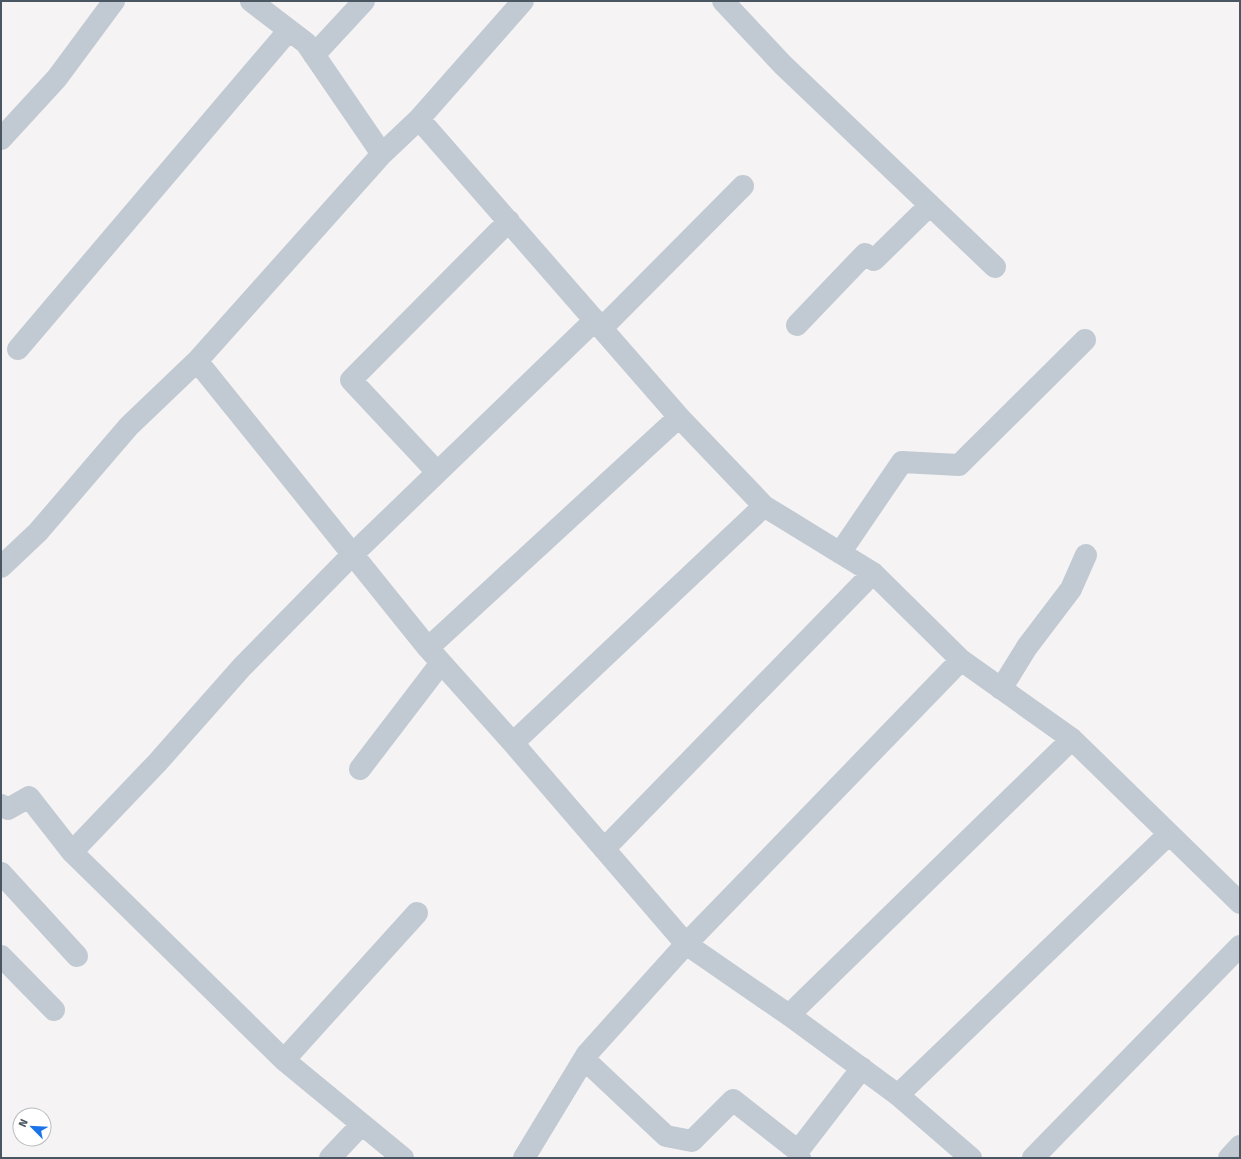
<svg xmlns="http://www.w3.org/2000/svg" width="1241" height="1159" font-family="Signika,sans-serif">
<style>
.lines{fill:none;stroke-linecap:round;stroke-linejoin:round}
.minor{stroke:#c1cad2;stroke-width:22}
</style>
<rect width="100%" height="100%" fill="#f5f3f3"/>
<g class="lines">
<path class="minor" d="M251 1 306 43 382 154
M723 1 783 65 995 267
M314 55 364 1
M419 119 679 417 764 506 873 573 961 660 1072 739 1240 903
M1 139 57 78 114 1
M797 325 865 254 874 260 930 205
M602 328 743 186
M18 349 289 30
M197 361 428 648 513 743 686 944 789 1015 898 1095 971 1158
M437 472 351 380 509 221
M840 553 902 462 959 465 1085 340
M1 567 38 532 129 426 197 361 382 154 419 119 523 1
M428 648 679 417
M1001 689 1027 647 1071 589 1086 555
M513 743 764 506
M360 769 441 663
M1 805 8 809 29 797 72 852 284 1060 403 1158
M604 849 873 573
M72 852 157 763 242 667 352 555 595 320
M1 873 77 956
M1 956 54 1010
M789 1015 1072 739
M584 1059 666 1136 692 1141 733 1100 798 1151 800 1158
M284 1060 417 913
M898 1095 1169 834
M798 1151 862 1068
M330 1158 362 1124
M524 1158 587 1054 686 944 961 660
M1033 1158 1240 946
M1229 1158 1240 1146"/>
</g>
<rect width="1241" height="1159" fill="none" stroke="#4a5661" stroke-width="4"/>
<g transform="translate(32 1127) rotate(294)"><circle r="19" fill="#ffffff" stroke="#b7bbc0"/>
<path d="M0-3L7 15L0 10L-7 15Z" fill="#1a73e8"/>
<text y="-6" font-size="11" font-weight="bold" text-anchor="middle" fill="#4a5661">N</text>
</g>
</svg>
